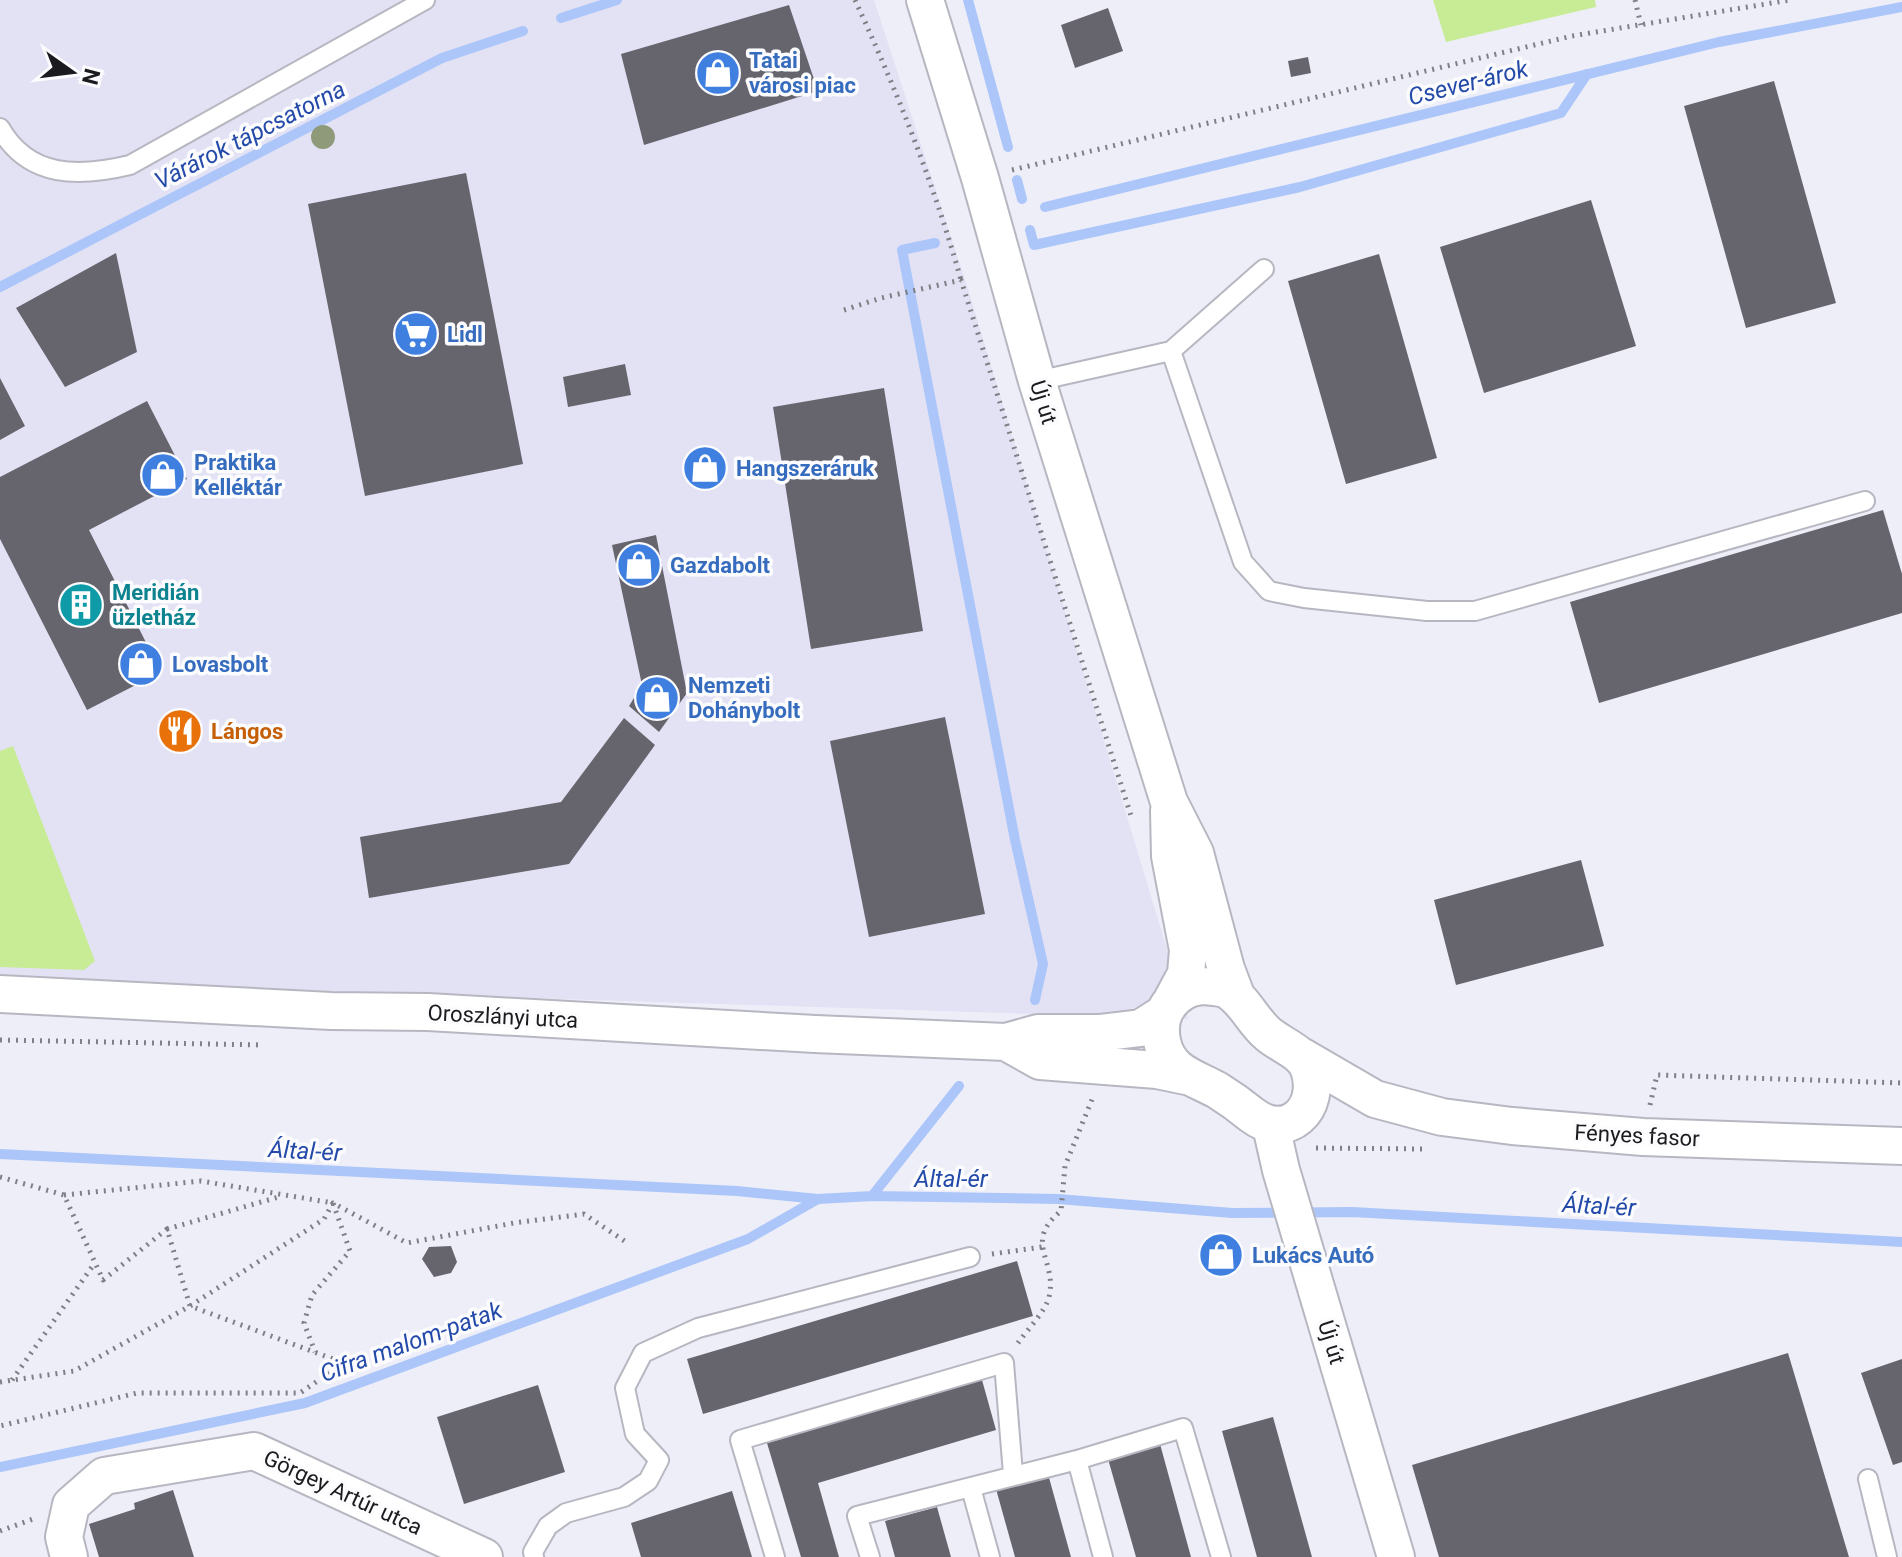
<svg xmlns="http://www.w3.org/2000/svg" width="1902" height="1557" font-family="Roboto,sans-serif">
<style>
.built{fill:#e3e2f5}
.green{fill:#c8eb95}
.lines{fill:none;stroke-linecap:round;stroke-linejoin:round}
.stream{stroke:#acc6f9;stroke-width:10}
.building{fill:#66656e}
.lane-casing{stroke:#b7b7c1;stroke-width:22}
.street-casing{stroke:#b7b7c1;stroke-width:40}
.path{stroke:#7f7f86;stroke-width:5;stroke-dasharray:2 6;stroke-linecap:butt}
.lane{stroke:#fff;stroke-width:18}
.street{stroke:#fff;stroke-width:36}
.tree{fill:#8e9a7a}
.labels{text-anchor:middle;stroke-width:7;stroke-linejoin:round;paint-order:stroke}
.shop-label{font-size:22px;font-weight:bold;fill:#366cbe;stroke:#fcfcfe;text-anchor:start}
.street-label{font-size:22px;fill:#1b1a1e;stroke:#fcfcfe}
.culture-label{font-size:22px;font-weight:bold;fill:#0d838f;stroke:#fcfcfe;text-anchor:start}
.food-label{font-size:22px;font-weight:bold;fill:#c56008;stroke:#fcfcfe;text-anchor:start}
.water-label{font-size:24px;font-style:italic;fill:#234aa9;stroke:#fcfcfe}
</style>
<rect width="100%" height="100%" fill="#eeeef9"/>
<path class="built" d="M0 0H874L968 289 1188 1019 0 981Z"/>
<path class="green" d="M1433 0H1595L1596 7 1446 42Z
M13 746 95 961 84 970 0 967V751Z"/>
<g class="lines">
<path class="stream" d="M968 0 1008 147
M561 18 617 0
M1017 180 1022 199
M1045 207 1719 42 1902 7
M1030 230 1034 245 1300 187 1561 113 1587 74
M935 243 902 250 1015 840 1043 964 1035 1000
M0 287 442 58 523 31
M0 1154 737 1191 818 1199 872 1196 1058 1199 1232 1213 1352 1212 1902 1242
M872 1196 959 1086
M0 1467 305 1403 748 1239 818 1199"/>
</g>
<path class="building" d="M789 5 818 91 644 145 621 54Z
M1108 8 1123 51 1075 68 1061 25Z
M1308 57 1311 73 1291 77 1288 61Z
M1774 81 1836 303 1746 328 1684 106Z
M466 173 523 464 365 496 308 204Z
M1591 200 1636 346 1484 393 1440 247Z
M116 253 137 352 65 387 16 308Z
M1379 254 1437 458 1346 484 1288 281Z
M625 364 631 395 568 407 563 377Z
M0 378 25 426 0 440Z
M884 388 923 631 811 649 773 407Z
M147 401 187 479 89 530 161 672 87 710 0 539V477Z
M1883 510 1902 574V613L1599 703 1570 602Z
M656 535 687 693 659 732 629 706 642 685 612 545Z
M945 717 985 914 869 937 830 741Z
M624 718 655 745 569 864 369 898 360 837 561 802Z
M1581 860 1604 946 1456 985 1434 900Z
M451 1246 457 1262 451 1273 434 1277 422 1259 429 1247Z
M1017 1261 1033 1316 703 1414 687 1359Z
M1788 1353 1849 1557H1439L1412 1465Z
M1902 1359V1462L1893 1465 1861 1373Z
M982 1380 996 1430 818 1483 839 1557H801L767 1443Z
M538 1385 565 1472 464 1504 437 1417Z
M1273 1417 1312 1557H1257L1222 1431Z
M1160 1444 1191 1557H1136L1108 1459Z
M1048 1474 1071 1557H1015L996 1489Z
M173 1490 194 1557H99L89 1524 135 1509 134 1503Z
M732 1491 752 1557H641L631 1523Z
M937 1507 951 1557H895L885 1521Z"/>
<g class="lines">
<g class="lane-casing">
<path id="lane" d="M0 128C29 179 80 177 130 165L425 0
M1171 351 1243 562 1269 591 1304 598 1427 611H1475L1865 501
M1037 381 1171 351 1264 269
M1077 1460 1103 1557
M1868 1479 1887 1557
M971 1488 990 1557
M534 1557 533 1552 548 1526 566 1513 624 1497 648 1481 659 1460 635 1434 625 1388 643 1353 698 1328 970 1257
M775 1557 740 1440 1004 1363 1013 1474
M870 1557 857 1516 1077 1460 1183 1428 1221 1557"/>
</g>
<g class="street-casing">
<path id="street" d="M925 0 980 178 1037 381 1169 802 1195 853 1226 969 1237 998
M1169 811 1170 856 1188 950 1186 974 1172 1000
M1203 986C1210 987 1220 987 1227 990 1244 999 1253 1022 1268 1034 1282 1046 1302 1051 1309 1069 1322 1108 1288 1142 1252 1115 1241 1106 1230 1098 1217 1090 1193 1077 1168 1072 1162 1041 1160 1030 1160 1021 1165 1011 1173 996 1186 987 1203 986Z
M0 994 331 1011 428 1012 815 1034 1006 1042 1038 1033H1099L1141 1028 1163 1014
M1006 1042 1040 1061 1157 1070 1186 1076
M1301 1056 1375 1099 1442 1117 1512 1126 1643 1137 1902 1146
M1271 1126 1281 1170 1396 1557
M69 1557 64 1537 71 1505 104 1476 254 1451 484 1557"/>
</g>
<path class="path" d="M855 0C897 91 934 184 961 280
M1635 0 1641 25
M1012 170 1572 36 1790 0
M844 310 881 298 961 280 1132 819
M0 1040 263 1045
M1650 1105 1657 1075 1902 1083
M1316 1148 1422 1149
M0 1177 64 1195 103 1280 167 1229 190 1306 344 1363 300 1393H137L0 1426
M64 1195 201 1181 333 1203 350 1251 312 1295 304 1323 315 1352
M167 1229 282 1196
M992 1254 1042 1247
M1018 1343C1027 1330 1045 1312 1049 1297 1058 1260 1022 1243 1061 1211L1065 1166 1093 1097
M12 1380 94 1264
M0 1382 74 1371 190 1306 324 1219 333 1203 407 1243 514 1223 584 1214 626 1242
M0 1531 33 1519"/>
<use href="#lane" class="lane"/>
<use href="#street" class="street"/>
</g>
<circle class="tree" cx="323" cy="137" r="12"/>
<defs>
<g id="shop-disc" transform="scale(2.3)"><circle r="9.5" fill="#3f7fe0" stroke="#fcfcfe"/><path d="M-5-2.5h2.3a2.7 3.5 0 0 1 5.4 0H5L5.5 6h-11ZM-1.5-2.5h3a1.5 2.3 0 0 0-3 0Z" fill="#fff"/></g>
<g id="supermarket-disc" transform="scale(2.3)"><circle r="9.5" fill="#3f7fe0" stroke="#fcfcfe"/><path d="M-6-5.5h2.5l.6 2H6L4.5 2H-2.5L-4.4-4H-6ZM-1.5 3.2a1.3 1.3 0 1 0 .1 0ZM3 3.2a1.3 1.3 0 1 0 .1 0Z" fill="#fff"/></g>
<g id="building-disc" transform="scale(2.3)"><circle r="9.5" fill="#0f9aa8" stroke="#fcfcfe"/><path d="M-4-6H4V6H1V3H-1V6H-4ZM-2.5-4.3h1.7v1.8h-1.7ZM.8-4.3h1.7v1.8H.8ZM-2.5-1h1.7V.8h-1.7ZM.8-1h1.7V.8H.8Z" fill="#fff"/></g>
<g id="restaurant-disc" transform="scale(2.3)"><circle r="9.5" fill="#e8710a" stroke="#fcfcfe"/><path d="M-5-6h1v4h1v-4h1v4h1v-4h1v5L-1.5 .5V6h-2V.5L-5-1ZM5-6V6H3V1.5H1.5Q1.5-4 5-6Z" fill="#fff"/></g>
</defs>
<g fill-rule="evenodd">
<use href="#shop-disc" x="718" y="73"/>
<use href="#supermarket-disc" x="416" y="334"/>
<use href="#shop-disc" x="705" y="468"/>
<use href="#shop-disc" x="163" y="475"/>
<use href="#shop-disc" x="639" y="565"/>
<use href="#building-disc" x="81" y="605"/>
<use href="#shop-disc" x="141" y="664"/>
<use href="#shop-disc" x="657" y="698"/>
<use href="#restaurant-disc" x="180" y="731"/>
<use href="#shop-disc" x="1221" y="1255"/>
</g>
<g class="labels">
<g class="shop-label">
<text x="749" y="68">Tatai<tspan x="749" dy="25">városi piac</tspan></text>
<text x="447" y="342">Lidl</text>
<text x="194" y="470">Praktika<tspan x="194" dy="25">Kelléktár</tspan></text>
<text x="736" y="476">Hangszeráruk</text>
<text x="670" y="573">Gazdabolt</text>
<text x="172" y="672">Lovasbolt</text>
<text x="688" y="693">Nemzeti<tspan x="688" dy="25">Dohánybolt</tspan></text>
<text x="1252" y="1263">Lukács Autó</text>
</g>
<g class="street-label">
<text transform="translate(1044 402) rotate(73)" y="8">Új út</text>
<text transform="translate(503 1016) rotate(3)" y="8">Oroszlányi utca</text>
<text transform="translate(1637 1135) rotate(3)" y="8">Fényes fasor</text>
<text transform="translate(1332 1342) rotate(73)" y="8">Új út</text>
<text transform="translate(343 1492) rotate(25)" y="8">Görgey Artúr utca</text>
</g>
<g class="culture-label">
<text x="112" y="600">Meridián<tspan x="112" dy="25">üzletház</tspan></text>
</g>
<g class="food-label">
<text x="211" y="739">Lángos</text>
</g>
<g class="water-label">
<text transform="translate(1468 83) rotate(-14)" y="8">Csever-árok</text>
<text transform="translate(250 135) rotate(-27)" y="8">Várárok tápcsatorna</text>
<text transform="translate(305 1151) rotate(3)" y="8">Által-ér</text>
<text x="951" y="1187">Által-ér</text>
<text transform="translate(1599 1206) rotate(3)" y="8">Által-ér</text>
<text transform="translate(411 1342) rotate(-20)" y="8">Cifra malom-patak</text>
</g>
</g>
<g transform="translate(72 72) rotate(104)" stroke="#fcfcfe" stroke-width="6" paint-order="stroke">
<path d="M0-6L14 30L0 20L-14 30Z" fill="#1b1a1e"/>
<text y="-12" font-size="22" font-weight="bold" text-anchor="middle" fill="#1b1a1e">N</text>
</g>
</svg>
